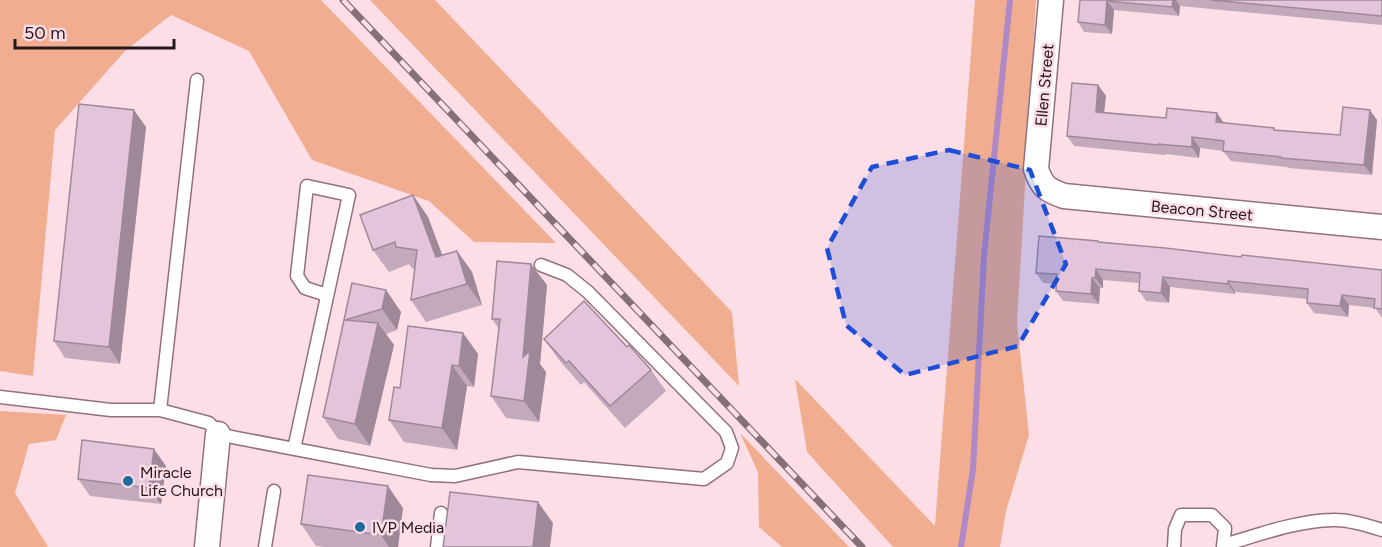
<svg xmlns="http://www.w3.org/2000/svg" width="1382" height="547" font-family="Figtree,sans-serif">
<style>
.green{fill:#f1ad8f}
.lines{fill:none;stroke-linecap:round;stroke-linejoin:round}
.stream{stroke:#ae89c5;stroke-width:6}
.lane-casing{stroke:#93717c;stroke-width:15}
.street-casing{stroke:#93717c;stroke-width:27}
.lane{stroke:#fff;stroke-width:12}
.street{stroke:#fff;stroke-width:24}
.rail-casing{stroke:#857077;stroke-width:7}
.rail{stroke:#fddee7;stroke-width:4.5;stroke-dasharray:14;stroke-linecap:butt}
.wall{fill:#c3a9bc}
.shaded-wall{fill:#9f8999}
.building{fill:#e3c4db;stroke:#9f8999;stroke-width:1.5}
.marked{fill:#1d4ed8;fill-opacity:0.2;stroke:#1d4ed8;stroke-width:4.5;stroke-dasharray:12 8;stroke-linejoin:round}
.poi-dot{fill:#1f6b9e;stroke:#fddee7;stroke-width:2}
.labels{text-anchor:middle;stroke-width:5;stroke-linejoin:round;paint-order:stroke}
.street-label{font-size:16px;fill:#26181d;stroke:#fddee7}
.poi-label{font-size:16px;fill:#26181d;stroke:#fddee7;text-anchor:start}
</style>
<rect width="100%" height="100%" fill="#fddee7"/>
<path class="green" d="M0 0H321L556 243 474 242 429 201 312 160 249 51 171 15 125 51 55 130 33 376 0 371Z
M370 0H435L732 312 739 386Z
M975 0H1036L1017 323 1029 435 1006 511 1000 547H893L807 452 795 379 935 526Z
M0 411 66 415 56 440 29 444 15 493 48 547H0Z
M740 433 849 547H782L759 527 758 472Z"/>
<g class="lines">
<path class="stream" d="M961 547 973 469 984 256 1010 0"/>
<g class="lane-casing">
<path id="lane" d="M197 80 160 410 209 423 218 434 237 438 431 475 455 476 518 462 704 479 727 463 732 448 726 432 588 292 567 275 541 265
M0 397 111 410H160
M294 449 349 195 307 186 297 276 305 288 327 295
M1223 545C1259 535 1295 521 1332 520 1348 519 1367 525 1382 530
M265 547 274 491
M437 547 441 513
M1174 547 1175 529 1181 515H1212L1225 528 1223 547"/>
</g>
<g class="street-casing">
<path id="street" d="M1051 0 1036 169C1042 187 1047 190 1064 196L1382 227
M207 547 218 434"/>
</g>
<use href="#lane" class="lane"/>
<use href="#street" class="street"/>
<g class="rail-casing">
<path id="rail" d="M343 0 862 547"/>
</g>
<use href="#rail" class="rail"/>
</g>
<path class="wall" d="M1080 0H1382V25L1180 6 1179 16 1114 10 1112 34 1084 32 1078 22Z
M1098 85 1106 96 1104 112 1224 123 1276 130 1340 135 1377 120 1372 175 1288 168 1287 167 1231 161 1223 151 1200 148 1199 158 1166 154 1165 155 1074 146 1067 136Z
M146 127 120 364 65 358 54 341Z
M413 195 428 217 442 255 457 251 472 272 482 305 426 322 411 300 415 269 412 268 409 264 389 272 373 250Z
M1099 243 1382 270V318L1375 308 1349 305 1348 317 1314 313 1307 303V299L1235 292V294L1170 287 1169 303 1146 301 1139 291V283L1103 280V288H1100L1099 304 1063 301 1056 291V284L1043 283 1036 273Z
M352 283 386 290 401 312 397 330 386 334 394 345 370 446 338 439 323 417Z
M547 285 540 364 546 372 539 422 506 418 491 396 499 329 492 319Z
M463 333 478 354 474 387 467 386 457 450 404 442 389 420 400 388Z
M544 339 627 347 651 370 666 391 625 428 584 382 581 385 559 360Z
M166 466 161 504 90 496 78 479Z
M403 508 398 547H325L316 546 301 524Z"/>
<path class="shaded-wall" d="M1173 0H1176L1180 6 1179 16 1172 7Z
M1107 1 1114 10 1112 34 1105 25Z
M1098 85 1106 96 1103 122 1096 112Z
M134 110 146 127 120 364 109 347Z
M1370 110 1377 120 1372 175 1364 165Z
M1217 113 1224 123 1216 122Z
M1192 137 1200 148 1199 158 1192 147Z
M413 195 428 217 451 278 436 257Z
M457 251 472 272 482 305 467 284Z
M531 264 547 285 540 364 546 372 539 422 524 401 523 357Z
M1096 269 1103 280V288L1095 278Z
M1163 277 1170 287 1169 303 1161 293Z
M1092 278 1100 288 1099 304 1091 294Z
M1228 281 1235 292V294L1228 284Z
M386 290 401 312 397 330 382 309Z
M1342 295 1349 305 1348 317 1340 306Z
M378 323 394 345 370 446 355 424Z
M463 333 478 354 474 387 459 366Z
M452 365 467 386 457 450 442 428Z
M154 449 166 466 161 504 149 488Z
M388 486 403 508 398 547H389L381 535Z
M538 502 553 523 550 547H533Z"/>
<path class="building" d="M1080 0H1173L1172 7 1107 1 1105 25 1078 22Z
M1211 0H1382V16Z
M1072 83 1098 85 1096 112 1166 118 1167 108 1217 113 1216 122 1274 128V130L1340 135 1343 107 1370 110 1364 165 1281 158V157L1223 151 1224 141 1192 137V147L1158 144V145L1067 136Z
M79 104 134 110 109 347 54 341Z
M413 195 436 257 457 251 467 284 411 300 417 250 396 247 395 242 373 250 360 215Z
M1039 236 1098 241V242L1165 248 1241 257 1242 255 1382 270V309L1374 308 1375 299 1342 295 1340 306 1307 303 1308 289 1228 281V284L1163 277 1161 293 1139 291 1140 273 1096 269 1095 278H1092L1091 294 1056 291 1057 274 1036 273Z
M497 261 531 264 523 357 530 351 524 401 491 396 500 319H492Z
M352 283 386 290 382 309 345 320 378 323 355 424 323 417Z
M584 301 627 347 629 345 651 370 610 406 569 361 566 363 544 339Z
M408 326 463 333 459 366 452 365 442 428 389 420 394 387 400 388Z
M82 440 154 449 149 488 78 479Z
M308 475 388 486 381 535 301 524Z
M450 492 538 502 533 547H443Z"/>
<path class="marked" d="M949 150 1030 170 1066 264 1018 346 905 375 846 325 827 248 872 167Z"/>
<g class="poi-dot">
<circle cx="128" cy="481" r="6"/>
<circle cx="360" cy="527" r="6"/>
</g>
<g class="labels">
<g class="street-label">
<text transform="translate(1044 85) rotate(-85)" y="6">Ellen Street</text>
<text transform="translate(1202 210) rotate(5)" y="6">Beacon Street</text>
</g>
<g class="poi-label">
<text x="140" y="478">Miracle<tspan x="140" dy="18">Life Church</tspan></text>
<text x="372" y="533">IVP Media</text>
</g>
</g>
<path d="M15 39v9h159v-9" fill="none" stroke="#26181d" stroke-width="3"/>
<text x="24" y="39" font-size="18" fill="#26181d" stroke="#fddee7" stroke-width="4.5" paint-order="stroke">50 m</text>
</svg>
